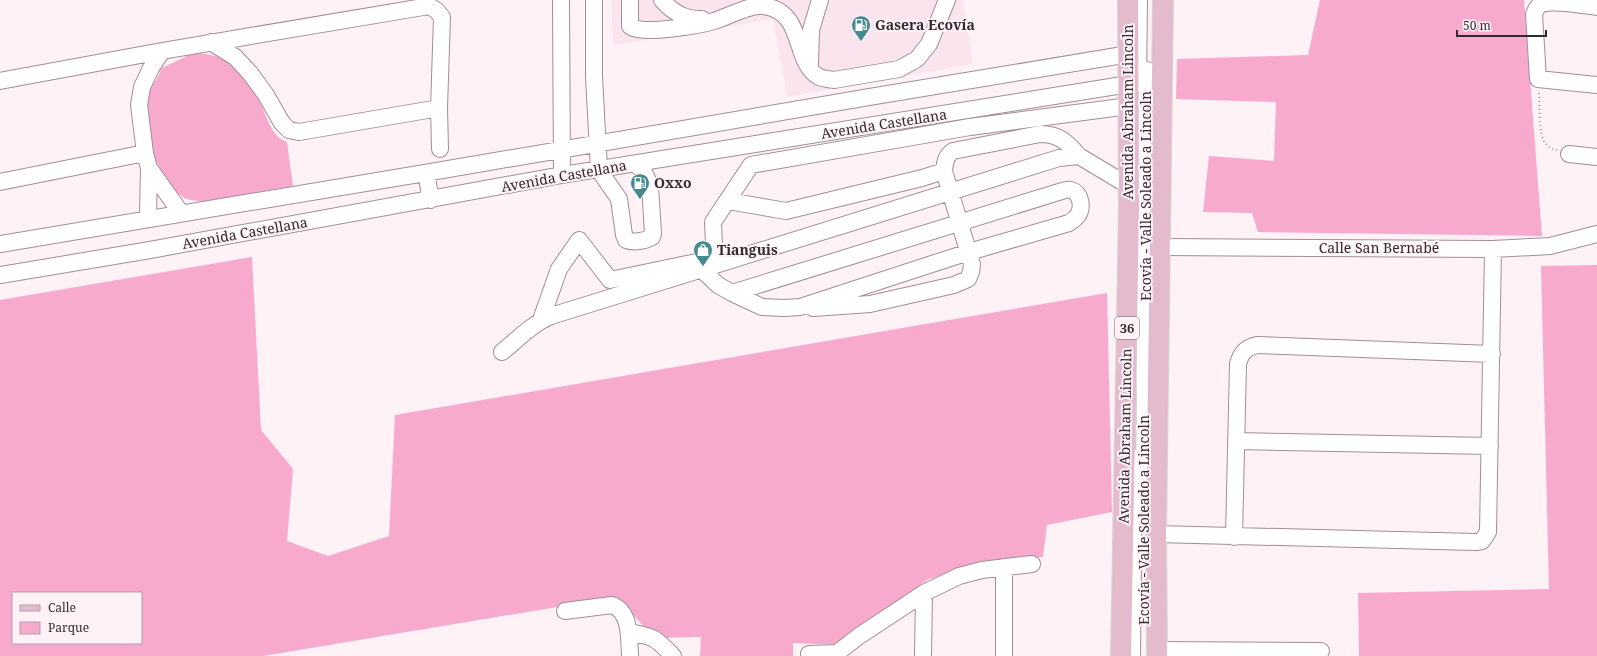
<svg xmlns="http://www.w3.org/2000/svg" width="1597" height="656" font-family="'Noto Serif',serif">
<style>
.built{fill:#fae4ed}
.green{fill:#f8a9ce;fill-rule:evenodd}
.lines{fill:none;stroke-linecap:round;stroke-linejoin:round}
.minor-casing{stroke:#a08e95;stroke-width:18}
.major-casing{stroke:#d6d5d5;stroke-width:22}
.path{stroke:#a2999d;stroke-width:2;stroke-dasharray:1 3;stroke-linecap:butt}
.minor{stroke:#fff;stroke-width:16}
.major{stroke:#e4bacd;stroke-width:20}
.labels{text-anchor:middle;stroke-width:4;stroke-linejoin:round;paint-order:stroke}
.shield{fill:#fef2f7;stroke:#6f676a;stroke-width:1}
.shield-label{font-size:13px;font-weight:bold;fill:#322b2e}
.poi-label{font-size:14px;font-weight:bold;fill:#322b2e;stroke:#fef2f7;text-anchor:start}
.street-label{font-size:14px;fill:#322b2e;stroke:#fef2f7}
</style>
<rect width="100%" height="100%" fill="#fef2f7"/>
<path class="built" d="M611 0H963L973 64 787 97 773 19 613 45Z"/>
<path class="green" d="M1320 0H1524L1542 236 1258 232 1252 213 1203 212 1209 156 1274 161 1276 102 1176 99 1177 59 1308 55Z
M195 52C203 54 220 56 227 60 240 68 251 85 258 98 266 112 270 137 287 142L293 186 204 202 186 199 173 190 167 183 152 153 145 107 147 89 156 80 162 68Z
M252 257 261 430 293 469 287 541 328 556 389 536 395 415 1107 293 1112 512 1047 525 1043 557 977 563 927 580 843 645 793 643V656H700L701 637 654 638 617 597 263 656H0V300ZM13 593H141V643H13Z
M1597 265V656H1359L1358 593 1549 589 1541 266Z"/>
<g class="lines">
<g class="minor-casing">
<path id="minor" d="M561 0 562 175
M594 0V76L599 170 619 199 624 235 626 240C633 243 645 241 652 237L653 234 650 185 644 172 636 164
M630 0V26C639 36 701 25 714 21 727 17 751 4 764 6 806 12 792 62 819 77 824 79 829 79 834 80L899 69 917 59 929 44 947 0
M662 0C672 12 686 20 702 19
M1597 7C1584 5 1552 0 1541 4 1537 6 1536 10 1534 14L1538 79 1597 85
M211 42 235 57 250 73 266 95 282 123 289 130 299 132 439 108
M810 64 811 30 820 0
M0 81 162 51 429 6 436 10 442 17 439 108 440 149
M1138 84 1139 0
M1569 154 1597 157
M149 168 181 213
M426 173 431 200
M0 182 145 153
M728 201 786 211 922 178 944 171
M148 217 149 168 145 153 139 105 142 87 151 68 162 51
M0 244C142 219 284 197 425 173 660 133 894 92 1129 54
M1160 247 1493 249 1550 246 1597 234
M702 270 718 285 732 293 762 307 784 308 800 307 969 252 1069 223C1072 221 1076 218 1078 215 1083 207 1081 193 1071 190 1068 189 1065 190 1062 191L732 293
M0 275 150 250 562 175 1129 84
M813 308 870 304 954 285 968 279 971 272 972 264 944 171C945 161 946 156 953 151L1040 134C1059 134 1067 142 1079 156
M541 320 559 269 579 240 610 280 711 259 714 245 713 222 751 165 970 127 1129 106
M502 352C518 339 532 324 551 316 721 264 890 211 1059 158L1079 156 1129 186
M1236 441 1490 446
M1144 474 1147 70
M1156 534 1476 542 1482 541 1488 532 1493 249
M1234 537 1238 364C1241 353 1245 348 1257 345L1492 354
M565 611 612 605C631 612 629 639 630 656
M629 632C654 637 655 637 673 656
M1157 650 1321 651
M809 654 837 653 859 636 903 607 924 593 959 576 982 570 1032 564
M923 656 924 593
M1004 656V567
M1132 656 1134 458"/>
</g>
<g class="major-casing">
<path id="major" d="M1121 656 1129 207 1128 0
M1157 656 1156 534 1163 0"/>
</g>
<path class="path" d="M1539 93C1540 105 1538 135 1546 144 1549 148 1553 149 1557 150"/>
<use href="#minor" class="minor"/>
<use href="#major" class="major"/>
</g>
<defs>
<g id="fuel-pin" transform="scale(1)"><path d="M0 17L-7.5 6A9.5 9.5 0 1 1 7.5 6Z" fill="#438b8f" stroke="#fef2f7"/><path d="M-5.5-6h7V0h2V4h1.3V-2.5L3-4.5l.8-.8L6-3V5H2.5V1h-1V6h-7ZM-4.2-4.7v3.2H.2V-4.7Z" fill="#fff"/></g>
<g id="shop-pin" transform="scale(1)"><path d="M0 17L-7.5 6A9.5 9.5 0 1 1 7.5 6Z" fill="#438b8f" stroke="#fef2f7"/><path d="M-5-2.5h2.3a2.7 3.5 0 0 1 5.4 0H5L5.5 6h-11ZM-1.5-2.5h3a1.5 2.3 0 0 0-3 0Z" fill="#fff"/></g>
</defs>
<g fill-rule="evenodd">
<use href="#fuel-pin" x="861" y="25"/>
<use href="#fuel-pin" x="640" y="183"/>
<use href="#shop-pin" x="703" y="250"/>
</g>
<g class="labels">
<rect class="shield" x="1115" y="317" width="24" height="22" rx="3"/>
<g class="shield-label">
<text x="1127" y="333">36</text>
</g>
<g class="poi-label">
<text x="875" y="30">Gasera Ecovía</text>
<text x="654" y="188">Oxxo</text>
<text x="717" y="255">Tianguis</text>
</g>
<g class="street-label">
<text transform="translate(1128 112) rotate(-90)" y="5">Avenida Abraham Lincoln</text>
<text transform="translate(884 124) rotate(-9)" y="5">Avenida Castellana</text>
<text transform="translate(564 176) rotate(-10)" y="5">Avenida Castellana</text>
<text transform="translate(1146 196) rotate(-90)" y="5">Ecovía - Valle Soleado a Lincoln</text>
<text transform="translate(245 233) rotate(-10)" y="5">Avenida Castellana</text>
<text x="1379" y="253">Calle San Bernabé</text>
<text transform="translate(1125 436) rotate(-89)" y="5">Avenida Abraham Lincoln</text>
<text transform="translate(1144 520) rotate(-90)" y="5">Ecovía - Valle Soleado a Lincoln</text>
</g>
</g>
<rect x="12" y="592" width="130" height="52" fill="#fef2f7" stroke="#aca2a7"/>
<rect x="20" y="605" width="20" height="6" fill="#e4bacd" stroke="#aca2a7"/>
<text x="48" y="612" font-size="12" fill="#322b2e">Calle</text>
<rect x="20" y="622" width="20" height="12" fill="#f8a9ce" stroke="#aca2a7"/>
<text x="48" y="632" font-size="12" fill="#322b2e">Parque</text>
<path d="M1457 30v6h89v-6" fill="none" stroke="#322b2e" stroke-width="2"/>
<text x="1463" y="30" font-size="12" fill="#322b2e" stroke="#fef2f7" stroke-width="3" paint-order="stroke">50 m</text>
</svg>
